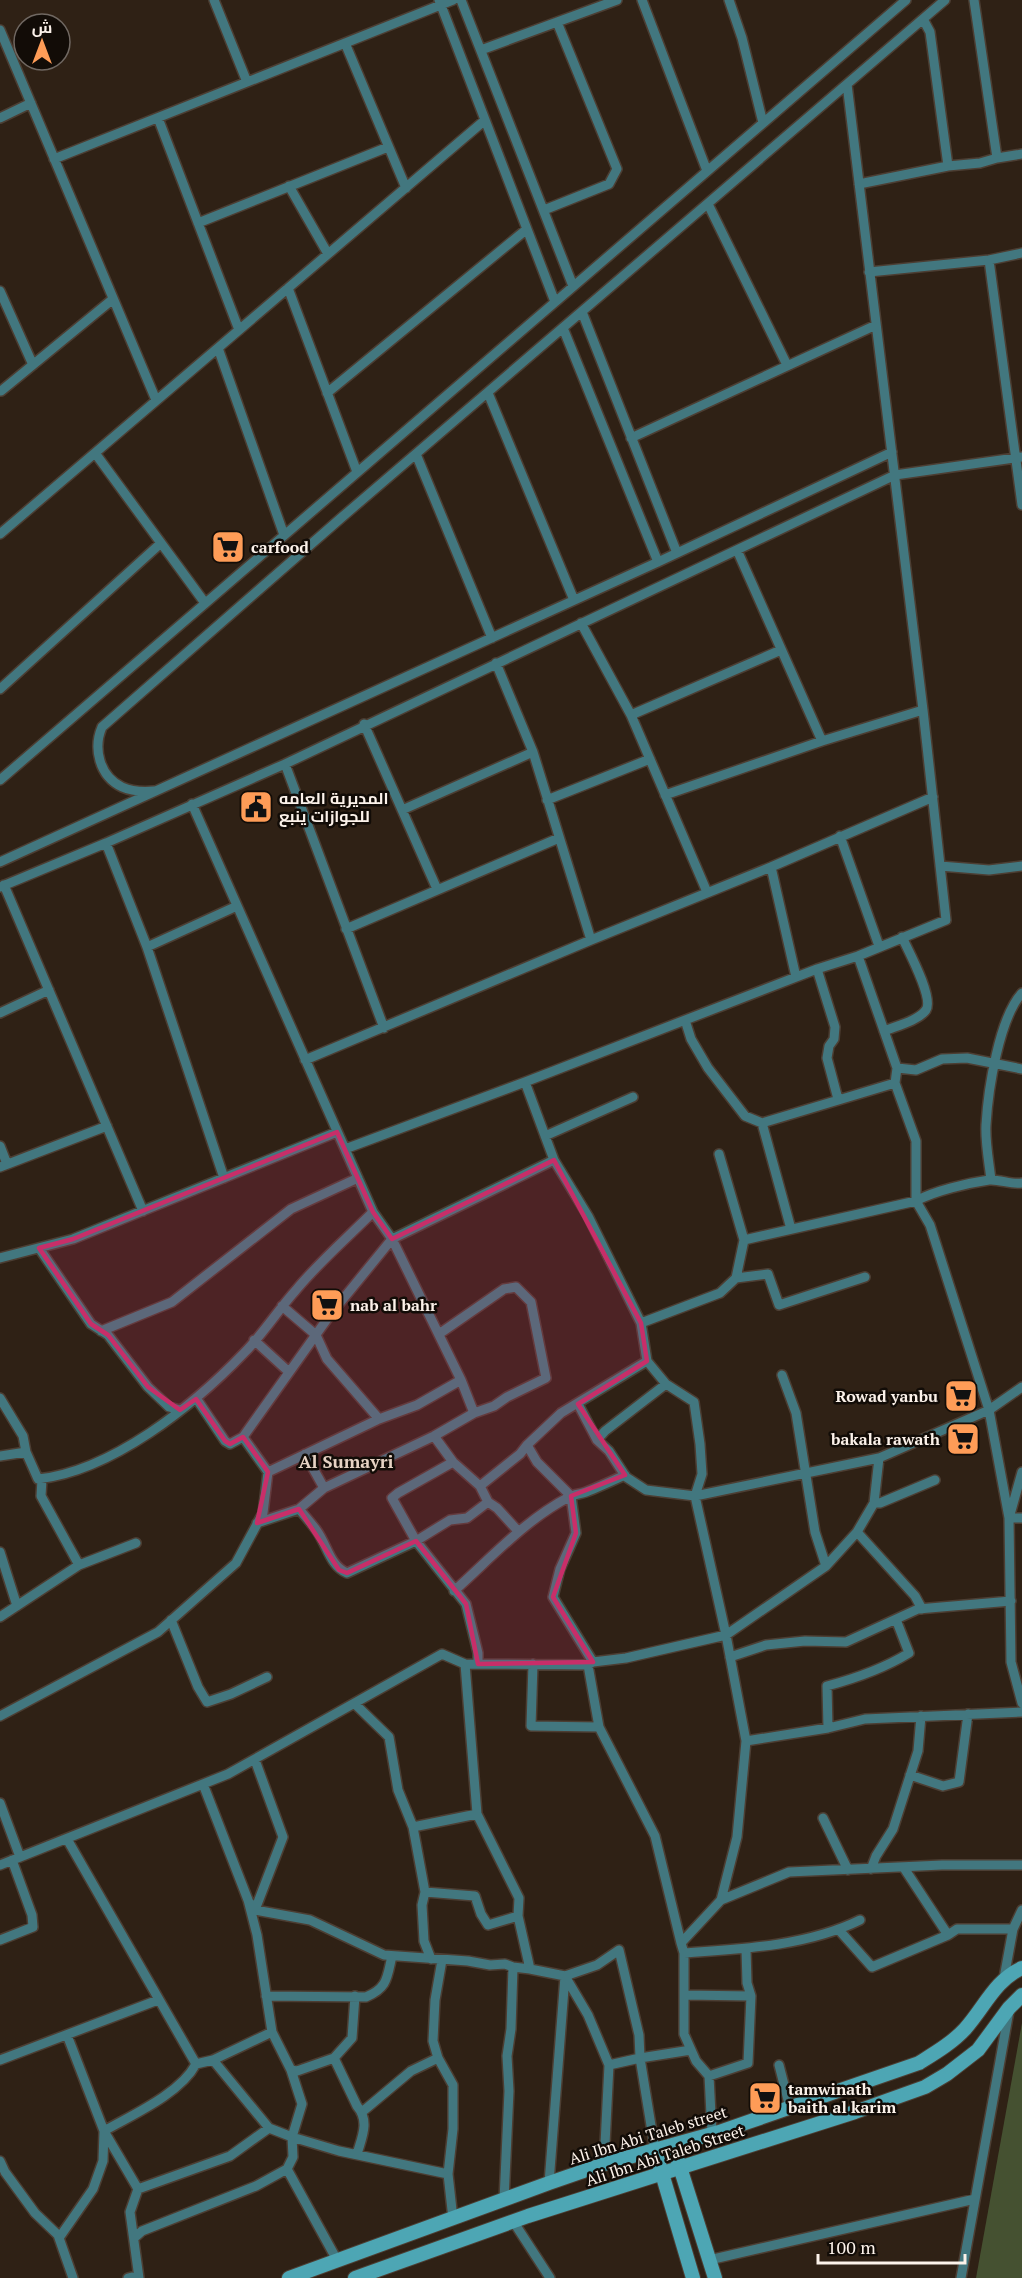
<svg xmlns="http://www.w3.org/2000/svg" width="1022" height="2278" font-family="'PT Serif',Cairo,serif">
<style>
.green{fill:#455131}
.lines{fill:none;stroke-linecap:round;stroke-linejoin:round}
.minor-casing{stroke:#4c3e33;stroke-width:12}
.secondary-casing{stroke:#4c3e33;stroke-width:16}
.minor{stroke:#42777f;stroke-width:9}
.secondary{stroke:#4da6b4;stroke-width:14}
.marked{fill:#c82e69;fill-opacity:0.2;stroke:#c82e69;stroke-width:4.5;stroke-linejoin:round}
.labels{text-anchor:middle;stroke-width:5;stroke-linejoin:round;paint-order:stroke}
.poi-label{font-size:16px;font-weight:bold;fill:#fcf2ea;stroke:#120c07;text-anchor:start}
.street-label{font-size:16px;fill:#fcf2ea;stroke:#120c07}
.neighbourhood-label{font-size:18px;font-weight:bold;fill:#e7d3c4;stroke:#120c07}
</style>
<rect width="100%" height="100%" fill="#2f2115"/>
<path class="green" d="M1022 2023V2278H976Z"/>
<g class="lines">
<g class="minor-casing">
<path id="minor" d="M214 0 247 82
M439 0 555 302
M461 0 573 286
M642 0 707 171
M729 0 742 38 763 123
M974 0 997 158
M923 19 930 32 948 166
M0 30 156 400
M345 43 406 188
M481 50 617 0
M0 118 31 103
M158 118 239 330
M54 159 453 0
M859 184 948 166 980 163 997 158 1022 154
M289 186 328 254
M708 204 787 365
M544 210 609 184 617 169 557 22
M198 223 388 147
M989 260 1022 505
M869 272 989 260 1022 253
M288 288 357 472
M0 291 33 365
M582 312 677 553
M563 328 658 562
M218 348 284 535
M1 391 113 299
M327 393 527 229
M488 393 574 600
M631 438 876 325
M95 453 205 603
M416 454 492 638
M0 534 485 120
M737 550 822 741
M581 623 631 715 707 892
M496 663 533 752 591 940
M0 689 161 543
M631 715 781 650
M364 724 437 889
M285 764 384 1028
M0 780 906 0
M154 791C143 792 133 792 122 787 99 776 93 748 102 727L341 518 945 0
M665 795 822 741 923 710
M547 800 650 759
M402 810 533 752
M840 836 879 946
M106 843 147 947 224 1178
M0 862 658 562 892 452
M940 866 989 870 1022 866
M771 867 796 977
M4 885 143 1211
M0 887 106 843 285 764 895 475 1022 457
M346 929 559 838
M147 947 237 906
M858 956 897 1068 895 1083 916 1141V1201L930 1225 989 1410 1009 1518 1011 1662 1022 1703
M817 969 835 1027 834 1039 829 1046 827 1058 838 1099
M0 1013 49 990
M685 1020 691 1039 708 1068 745 1116 762 1123
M884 1031C896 1026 918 1021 926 1010 934 998 908 950 902 937
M305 1060 591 940 771 867 933 797
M897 1068 916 1070 942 1059 967 1058 1022 1069
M525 1082 554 1160 588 1216 641 1323 647 1361 666 1384 694 1402 700 1444 702 1474 695 1496 726 1635 746 1741 737 1837 721 1900 681 1943 684 1953V2034L696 2061 709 2076 712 2134
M545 1136 633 1097
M0 1146 7 1164
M345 1149 525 1082 817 969 858 956 946 920 923 710 847 84
M719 1154 744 1240 736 1278
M0 1167 107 1126
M991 1180C989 1162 985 1142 986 1125 988 1090 999 1018 1022 993
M791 1229 762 1123 895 1083
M744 1240 916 1201C934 1191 968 1183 989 1180 1000 1179 1011 1185 1022 1183
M39 1248 91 1324 108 1335 148 1387 169 1407 180 1410
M0 1258 73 1239 337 1132
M282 1306 316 1335 327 1359 379 1419
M641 1323 720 1293 736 1278 768 1274 779 1305 865 1277
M101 1331 172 1302 291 1209 358 1178
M254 1340 289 1372
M782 1375 796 1413 815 1532 826 1566
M0 1398 23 1436 26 1452 38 1479C112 1471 193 1406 244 1353 263 1334 278 1310 296 1290 319 1262 347 1238 373 1212
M196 1398 225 1441 230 1444 243 1437
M578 1404 597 1440 609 1451 626 1477 646 1490 695 1496 879 1458 989 1410 1022 1387
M474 1413 461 1380 392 1239 554 1160
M434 1436 453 1462 480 1486 488 1502 497 1508 518 1531
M597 1440 605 1431 666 1384
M527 1445 537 1462 571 1496 576 1533 560 1569 553 1597 593 1662
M305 1454 324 1488
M0 1456 26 1452
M453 1462 398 1493 392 1498 416 1541 466 1604 478 1653V1664
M268 1472 379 1419 417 1405 461 1380
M1022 1472 1009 1518H1022
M480 1486 520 1454 527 1445 561 1413 647 1361
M874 1503H880L935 1480
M299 1509C305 1516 312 1524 317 1531 327 1545 330 1566 347 1573L416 1541 450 1520 467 1518 488 1502
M257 1523 299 1509 324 1488 434 1436 474 1413 494 1406 507 1397 546 1378 531 1302 516 1287 504 1289 439 1334
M857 1532 915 1596 922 1609
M0 1552 17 1606
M79 1565 136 1543
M454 1591C491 1558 525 1520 569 1497 574 1494 581 1494 586 1492 599 1487 612 1481 625 1475
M0 1617 79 1565 41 1496 42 1479
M171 1620 198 1687 207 1702 231 1694 267 1677
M730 1657 766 1645 805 1641 846 1642 918 1609 1011 1601
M533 1664 531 1726 599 1727
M588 1665 599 1727 655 1836 681 1943
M355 1704 389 1737 398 1790 413 1827 425 1892 422 1905 424 1941 431 1959
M0 1716 158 1632 236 1563 263 1513 268 1472 243 1437 330 1315 392 1239 373 1212 192 804
M828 1728 827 1686C857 1678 883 1669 909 1653L897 1622
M746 1741 828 1728 865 1719 1022 1712
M255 1760 283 1837 255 1910
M910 1775 943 1786 959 1782 968 1714
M203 1784 248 1900 257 1935 272 2032 291 2070 302 2104 292 2137 339 2151 448 2174
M0 1803 20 1857
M823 1818 848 1870
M413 1827 477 1814
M67 1839 196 2064 213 2060 269 2128 292 2137 293 2157 287 2169 337 2260
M0 1865 228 1774 442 1654 465 1664
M904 1868 948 1935 957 1929H1013
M871 1869 876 1856 893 1829 918 1751 921 1716
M425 1892 475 1896 481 1914 488 1925 518 1916
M721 1900 789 1872 942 1865H1022
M249 1902 255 1910 310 1920 384 1955 468 1961 490 1965 505 1964 513 1967 530 1969
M839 1930 872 1967 948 1935
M0 1940 33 1927 32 1915 12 1860
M684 1953C742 1949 807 1946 860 1920
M442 1960 435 2000 433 2041 438 2058 453 2085V2129L448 2174 453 2219
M1004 1978 1013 1929 1022 1910
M684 1995 751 1996
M266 1996 366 1997C388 1988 387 1977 392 1956
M67 2035 104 2131 138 2189 130 2212 139 2278
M334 2058 357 2106C370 2121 362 2137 357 2154
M0 2060 158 2000
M213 2060 272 2032
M779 2065 790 2108
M291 2070 297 2071 334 2058 352 2038 355 1996
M709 2076 748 2063 751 1996 747 1983 746 1949
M362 2112 411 2071 438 2058
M655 2150 640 2058 691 2050
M0 2161 5 2172 35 2213 58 2235 73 2278
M604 2164 609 2065 588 2015 565 1976 530 1969 518 1916 519 1898 477 1814 465 1664 588 1665 593 1662 626 1658 726 1635 826 1566 857 1532 874 1503 879 1458
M549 2183 565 1976 597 1965 619 1950 639 2035 640 2058 609 2065
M138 2189 230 2156 269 2128
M504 2200 509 2091 507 2056 511 2029 513 1967
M513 2221 550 2278
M59 2238 93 2189 103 2161 104 2131C132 2115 180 2094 196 2064
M134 2238 142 2231 256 2186 287 2169
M709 2260 975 2199
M128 2278 132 2277
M961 2278 1009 2011"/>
</g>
<g class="secondary-casing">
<path id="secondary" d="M673 2145 715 2278
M655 2150 693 2278
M289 2278 549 2183 604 2164 719 2132 919 2063C935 2053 952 2043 965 2029 984 2008 995 1980 1022 1968
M355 2278 528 2216 855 2112 925 2087 947 2074 978 2050 1009 2008 1022 1995"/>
</g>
<use href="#minor" class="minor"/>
<use href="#secondary" class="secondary"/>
</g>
<path class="marked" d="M337 1132 373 1212 392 1239 554 1160 641 1323 647 1361 578 1404 625 1475 571 1496 576 1533 553 1597 593 1662 478 1664 466 1604 416 1541 347 1573 339 1570 299 1509 257 1523 268 1472 243 1437 230 1444 225 1441 196 1399 180 1410 148 1387 108 1335 91 1324 39 1248 73 1239Z"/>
<defs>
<g id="supermarket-square" transform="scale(1.725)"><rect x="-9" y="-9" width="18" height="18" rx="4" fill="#fe9c57" stroke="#120c07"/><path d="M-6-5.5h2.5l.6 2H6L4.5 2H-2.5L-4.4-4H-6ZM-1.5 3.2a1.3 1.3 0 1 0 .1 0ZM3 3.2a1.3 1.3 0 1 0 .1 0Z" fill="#111"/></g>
<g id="civic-square" transform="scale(1.725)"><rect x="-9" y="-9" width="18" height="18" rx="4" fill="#fe9c57" stroke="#120c07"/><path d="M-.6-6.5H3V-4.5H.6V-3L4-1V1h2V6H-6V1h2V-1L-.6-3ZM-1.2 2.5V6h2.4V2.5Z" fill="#111"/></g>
</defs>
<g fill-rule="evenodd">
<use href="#supermarket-square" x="228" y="547"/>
<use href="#civic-square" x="256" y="807"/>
<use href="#supermarket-square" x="327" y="1305"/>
<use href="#supermarket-square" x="961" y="1396"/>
<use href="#supermarket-square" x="963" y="1439"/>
<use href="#supermarket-square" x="765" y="2098"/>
</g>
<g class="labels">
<g class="poi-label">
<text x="251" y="553">carfood</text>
<text x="279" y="804">المديرية العامه<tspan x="279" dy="18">للجوازات ينبع</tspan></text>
<text x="350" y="1311">nab al bahr</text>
<text x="938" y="1402" text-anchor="end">Rowad yanbu</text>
<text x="940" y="1445" text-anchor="end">bakala rawath</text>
<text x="788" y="2095">tamwinath<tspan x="788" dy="18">baith al karim</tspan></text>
</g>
<g class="street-label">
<text transform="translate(648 2135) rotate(-17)" y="6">Ali Ibn Abi Taleb street</text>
<text transform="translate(665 2155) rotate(-18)" y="6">Ali Ibn Abi Taleb Street</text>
</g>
<g class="neighbourhood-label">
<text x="346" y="1468">Al Sumayri</text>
</g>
</g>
<g transform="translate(42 42)"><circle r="28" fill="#120c07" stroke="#706862" stroke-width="1.5"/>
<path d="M0-4.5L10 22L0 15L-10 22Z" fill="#fe9c57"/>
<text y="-9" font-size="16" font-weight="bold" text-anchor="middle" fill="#fcf2ea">ش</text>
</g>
<path d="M818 2254v9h147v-9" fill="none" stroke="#fcf2ea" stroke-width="3"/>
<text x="827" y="2254" font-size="18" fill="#fcf2ea" stroke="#120c07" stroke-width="4.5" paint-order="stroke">100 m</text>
</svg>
